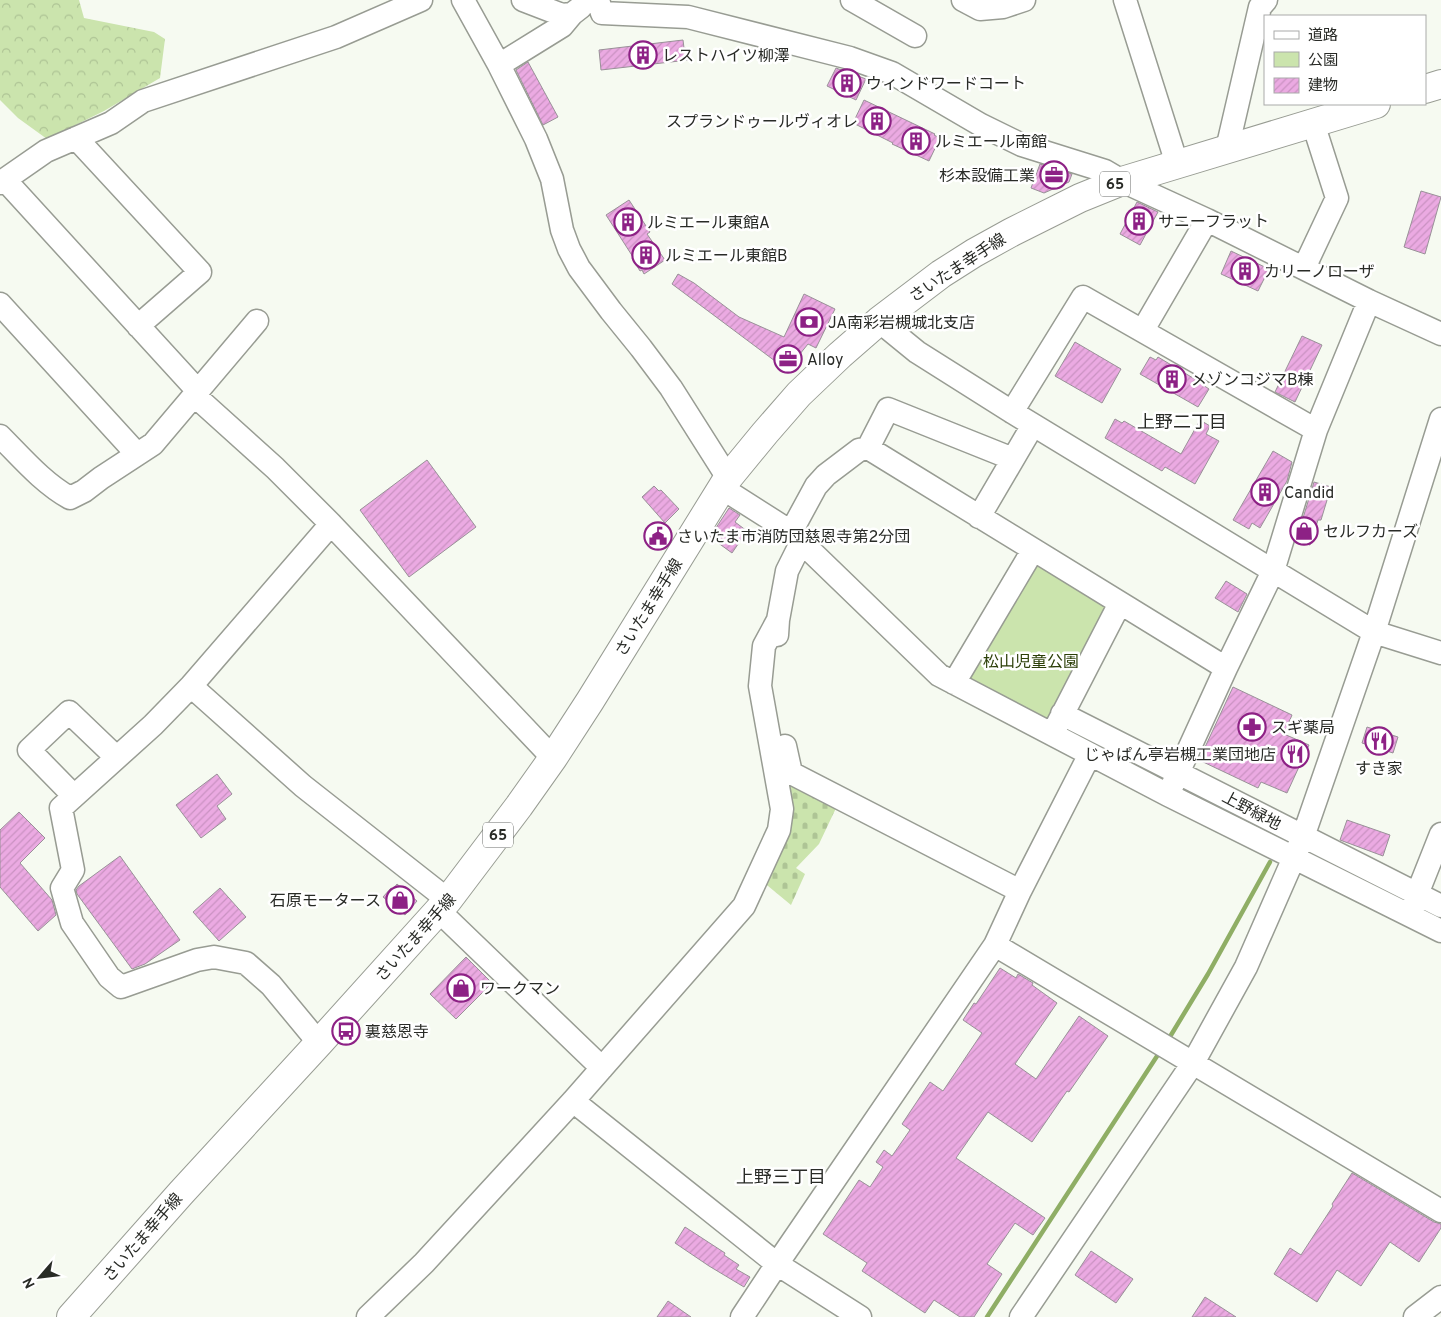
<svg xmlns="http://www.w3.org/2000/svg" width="1441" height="1317" font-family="Overpass,'Noto Sans JP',sans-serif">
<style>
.forest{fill:url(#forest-crowns)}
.cemetery{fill:url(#cemetery-stones)}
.park{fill:#cbe4ad}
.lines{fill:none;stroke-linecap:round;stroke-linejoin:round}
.stream{stroke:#8fae65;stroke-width:4.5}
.building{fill:url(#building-hatch);stroke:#999198}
.minor-casing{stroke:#989c93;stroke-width:25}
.major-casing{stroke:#989c93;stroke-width:30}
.minor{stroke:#fff;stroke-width:22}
.major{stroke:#fff;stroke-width:28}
.labels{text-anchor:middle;stroke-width:5;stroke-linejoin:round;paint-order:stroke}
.shield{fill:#fff;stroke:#696b68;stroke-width:1}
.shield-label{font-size:15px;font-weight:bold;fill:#292b27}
.poi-label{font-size:16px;fill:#292b27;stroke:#fff;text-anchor:start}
.street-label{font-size:16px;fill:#292b27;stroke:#fff}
.park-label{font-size:16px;fill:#2c3f08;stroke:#fff}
.neighbourhood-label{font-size:18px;fill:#292b27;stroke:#fff}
</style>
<defs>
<pattern id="forest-crowns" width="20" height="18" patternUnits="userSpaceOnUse" patternTransform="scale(1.25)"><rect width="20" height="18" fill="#cbe4ad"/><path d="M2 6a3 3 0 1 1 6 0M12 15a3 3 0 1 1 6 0" fill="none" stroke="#aec495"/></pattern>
<pattern id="cemetery-stones" width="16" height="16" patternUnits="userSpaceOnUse" patternTransform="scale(1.25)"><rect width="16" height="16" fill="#cbe4ad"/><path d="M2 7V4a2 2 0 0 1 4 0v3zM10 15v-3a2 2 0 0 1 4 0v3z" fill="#aec495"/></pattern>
<pattern id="building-hatch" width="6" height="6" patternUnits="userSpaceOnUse" patternTransform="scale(1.25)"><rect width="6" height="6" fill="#ebaae2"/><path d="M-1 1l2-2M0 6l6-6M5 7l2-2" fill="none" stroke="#ca92c2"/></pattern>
</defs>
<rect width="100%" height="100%" fill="#f6faf1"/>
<path class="forest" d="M0 0H79L84 18 154 32 165 39 160 78 104 111 47 139 18 118 0 100Z"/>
<path class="cemetery" d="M784 775 837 806 819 844 796 868 805 874 791 905 762 881Z"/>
<path class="park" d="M1039 563 1111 609 1048 724 966 676Z"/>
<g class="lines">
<path class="stream" d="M1168 1040 1208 974 1270 862
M987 1317 1161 1050"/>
</g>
<path class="building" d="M683 40 684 48H686L688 60 601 70 599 50Z
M528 62 558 117 543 125 516 70Z
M836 68 866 79 856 100 827 86Z
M864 100 935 134 934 135 940 138 929 161 892 144 893 143 853 123Z
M1040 164 1072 174 1069 182 1044 193 1031 188Z
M1421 191 1441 197 1425 254 1404 247Z
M629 200 650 232 647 234 665 260 644 274 642 270 640 271 632 258 633 257 606 215Z
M1137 202 1158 212 1140 245 1120 234Z
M1231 251 1269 269 1258 291 1221 274Z
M678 274 694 283 739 317 784 337 804 294 835 309 816 348 808 344 787 370 672 284Z
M1302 336 1322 345 1295 402 1275 392Z
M1075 342 1121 369 1102 403 1055 376Z
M1150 357 1156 360 1158 357 1203 384V385L1209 389 1198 407 1140 374Z
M1115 419 1122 423 1124 421 1181 454 1200 420 1210 426 1206 434 1219 441 1195 484 1165 467 1162 471 1105 438Z
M1273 451 1292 462 1287 481 1260 528 1252 523 1249 529 1233 520Z
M427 460 476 527 409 577 360 510Z
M1314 482 1331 487 1321 520H1318L1310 545 1296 541Z
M654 486 659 491 661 490 679 509 665 523 642 497Z
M729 508 740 515 735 522 747 531 732 553 710 537Z
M659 525 669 536 658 545 648 535Z
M1226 581 1247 594 1238 612 1215 598Z
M1233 687 1292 715 1284 734 1309 745 1287 793 1261 782 1258 788 1199 760Z
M1367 727 1398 737 1393 753 1362 743Z
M217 774 232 794 217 806 226 819 201 838 176 805Z
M19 812 45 838 20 863 52 900 56 915 38 931 0 887V830Z
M1347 820 1390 835 1383 856 1340 840Z
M120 856 180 940 145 964 132 969 77 894 76 890 79 886Z
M397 884 417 901 405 915 383 897 391 888 393 889Z
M220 888 246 917 219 941 193 912Z
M466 957 492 983 456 1019 430 994Z
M1000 968 1016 978 1018 974 1033 983 1032 985 1057 1003 1015 1064 1036 1079 1079 1016 1108 1036 1069 1092 1067 1091 1032 1142 988 1112 956 1158 1045 1218 1033 1235 1015 1223 987 1264 1002 1274 974 1317H960L934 1300 925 1313 862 1271 867 1263 823 1234 859 1180 870 1187 883 1167 876 1162 884 1150 892 1156 910 1130 902 1124 930 1082 943 1091 982 1033 963 1020 974 1003 976 1004Z
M1352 1173 1434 1222 1441 1224V1228L1419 1262 1390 1242 1361 1286 1337 1270 1317 1302 1274 1274 1290 1248 1301 1255 1333 1206 1332 1204Z
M685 1227 725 1253 724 1255 739 1265 736 1269 750 1277 744 1287 709 1266 675 1243Z
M1091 1251 1133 1279 1116 1303 1075 1275Z
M1205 1297 1236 1317H1192Z
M668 1301 691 1317H657Z"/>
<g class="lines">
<g class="minor-casing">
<path id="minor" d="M463 0 499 65 536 139 552 179 562 230 569 249 579 268 611 311 641 348 671 388 728 478
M523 0 562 15 572 14 581 7
M598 0 602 13 688 17 850 58 892 73 981 125 1022 145 1105 171 1122 181 1207 220 1369 301 1441 334
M852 0 915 36
M963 0 980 9 1003 7 1024 0
M1125 0 1177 164
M499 65 562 26 572 14
M76 138 200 272 138 326
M1227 149 1260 7 1266 0
M5 180 198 391
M0 183 46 151 111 123 143 101 336 37 421 0
M1304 268 1337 198 1313 123
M0 304 137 454
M879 321 917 352 1012 412 1374 632 1441 653
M1143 330 1207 220
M194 395 275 468 331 524 553 758
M1012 412 1083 297 1316 430
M0 436C22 458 43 483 70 498L84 491 101 478 153 444 257 321
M868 448 888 409 1013 459
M722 488 791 532 939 675 1168 795 1441 931
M979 517 1033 425
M791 532 816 486 826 475 859 450 868 448 1226 668
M777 635 778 620 787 571 801 543
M954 683 1033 550
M191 686 303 786 448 900
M1062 714C1189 777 1315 842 1441 906
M1056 727 1120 603
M785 746 791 773 1020 891
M1168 795 1226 668 1273 571 1316 430 1369 301
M74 796 29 750 69 712 116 757
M1412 907 1441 834
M439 911 602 1068
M995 945 1441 1211
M319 1043 271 985 246 963 214 957 197 960 121 987 109 977 72 923 62 888 73 870 61 808 153 725 191 686 331 524
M573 1101 777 1264 860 1317
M368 1317 424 1263 573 1101 744 906 779 830 782 809 760 686 764 646 778 620
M742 1317 777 1264 995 945 1020 891 1090 754
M1021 1317 1193 1063 1246 967 1303 837 1374 632 1441 419
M1415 1317 1441 1297"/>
</g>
<g class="major-casing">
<path id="major" d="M1425 89 1441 84
M71 1317 181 1193 319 1043 448 900 519 806 553 758 590 701 728 478 765 433 799 394 840 355 879 321 941 274 974 253 1012 232 1080 198 1122 181 1376 104"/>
</g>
<use href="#minor" class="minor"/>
<use href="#major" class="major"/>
</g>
<defs>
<g id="building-ring" transform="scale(1.4375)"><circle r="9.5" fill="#fff" stroke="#8d2185" stroke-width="1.5"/><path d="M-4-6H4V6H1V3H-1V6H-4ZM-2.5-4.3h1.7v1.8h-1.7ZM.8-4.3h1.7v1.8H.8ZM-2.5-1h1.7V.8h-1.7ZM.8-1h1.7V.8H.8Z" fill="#8d2185"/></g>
<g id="office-ring" transform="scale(1.4375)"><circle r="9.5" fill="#fff" stroke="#8d2185" stroke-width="1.5"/><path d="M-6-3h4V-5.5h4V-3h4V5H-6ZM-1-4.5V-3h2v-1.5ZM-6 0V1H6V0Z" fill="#8d2185"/></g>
<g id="bank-ring" transform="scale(1.4375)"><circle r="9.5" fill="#fff" stroke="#8d2185" stroke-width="1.5"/><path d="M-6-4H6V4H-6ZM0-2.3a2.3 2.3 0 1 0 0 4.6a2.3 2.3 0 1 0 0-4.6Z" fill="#8d2185"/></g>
<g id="shop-ring" transform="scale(1.4375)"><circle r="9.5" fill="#fff" stroke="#8d2185" stroke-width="1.5"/><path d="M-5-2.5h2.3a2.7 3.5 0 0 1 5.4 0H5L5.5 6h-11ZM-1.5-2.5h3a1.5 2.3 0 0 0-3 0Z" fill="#8d2185"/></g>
<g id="civic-ring" transform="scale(1.4375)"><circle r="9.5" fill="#fff" stroke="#8d2185" stroke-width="1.5"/><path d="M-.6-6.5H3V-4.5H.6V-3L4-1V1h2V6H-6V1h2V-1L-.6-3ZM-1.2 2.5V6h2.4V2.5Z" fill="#8d2185"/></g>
<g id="pharmacy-ring" transform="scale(1.4375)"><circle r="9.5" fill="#fff" stroke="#8d2185" stroke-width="1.5"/><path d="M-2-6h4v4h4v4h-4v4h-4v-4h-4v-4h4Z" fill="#8d2185"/></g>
<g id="restaurant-ring" transform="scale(1.4375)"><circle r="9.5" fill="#fff" stroke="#8d2185" stroke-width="1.5"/><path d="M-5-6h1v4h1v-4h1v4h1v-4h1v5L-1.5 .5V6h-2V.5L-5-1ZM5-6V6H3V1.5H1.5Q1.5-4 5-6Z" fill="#8d2185"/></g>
<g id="bus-ring" transform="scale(1.4375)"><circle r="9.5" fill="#fff" stroke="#8d2185" stroke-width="1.5"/><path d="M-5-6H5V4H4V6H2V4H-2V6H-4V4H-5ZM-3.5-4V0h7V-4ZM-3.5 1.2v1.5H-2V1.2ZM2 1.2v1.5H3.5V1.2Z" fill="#8d2185"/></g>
</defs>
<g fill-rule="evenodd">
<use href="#building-ring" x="643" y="55"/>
<use href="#building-ring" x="847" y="83"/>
<use href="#building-ring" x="877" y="121"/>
<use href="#building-ring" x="916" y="141"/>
<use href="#office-ring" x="1054" y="175"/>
<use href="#building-ring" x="1139" y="221"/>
<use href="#building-ring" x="628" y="222"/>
<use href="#building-ring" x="646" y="255"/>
<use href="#building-ring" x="1245" y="271"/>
<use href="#bank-ring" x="809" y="322"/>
<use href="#office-ring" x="788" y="359"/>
<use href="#building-ring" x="1172" y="379"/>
<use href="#building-ring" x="1265" y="492"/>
<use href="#shop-ring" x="1304" y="531"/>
<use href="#civic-ring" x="658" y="536"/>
<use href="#pharmacy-ring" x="1252" y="727"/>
<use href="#restaurant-ring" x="1379" y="741"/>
<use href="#restaurant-ring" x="1295" y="754"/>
<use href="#shop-ring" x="400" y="900"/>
<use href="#shop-ring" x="461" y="988"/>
<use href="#bus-ring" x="346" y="1031"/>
</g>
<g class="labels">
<g class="shield">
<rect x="1100" y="171.5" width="30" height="25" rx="4"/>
<rect x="483" y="822.5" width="30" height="25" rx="4"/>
</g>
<g class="shield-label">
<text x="1115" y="189">65</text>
<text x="498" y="840">65</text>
</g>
<g class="poi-label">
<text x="662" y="61">レストハイツ柳澤</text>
<text x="866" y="89">ウィンドワードコート</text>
<text x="858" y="127" text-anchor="end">スプランドゥールヴィオレ</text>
<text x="935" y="147">ルミエール南館</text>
<text x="1035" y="181" text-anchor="end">杉本設備工業</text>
<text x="1158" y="227">サニーフラット</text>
<text x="647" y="228">ルミエール東館A</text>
<text x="665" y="261">ルミエール東館B</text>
<text x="1264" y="277">カリーノローザ</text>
<text x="828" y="328">JA南彩岩槻城北支店</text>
<text x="807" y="365">Alloy</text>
<text x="1191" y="385">メゾンコジマB棟</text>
<text x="1284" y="498">Candid</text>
<text x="1323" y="537">セルフカーズ</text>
<text x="677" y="542">さいたま市消防団慈恩寺第2分団</text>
<text x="1271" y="733">スギ薬局</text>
<text x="1276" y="760" text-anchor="end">じゃぱん亭岩槻工業団地店</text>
<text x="1379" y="774" text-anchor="middle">すき家</text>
<text x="381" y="906" text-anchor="end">石原モータース</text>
<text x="480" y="994">ワークマン</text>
<text x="365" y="1037">裏慈恩寺</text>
</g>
<g class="street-label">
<text transform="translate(957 267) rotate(-33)" y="6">さいたま幸手線</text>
<text transform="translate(648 607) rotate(-58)" y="6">さいたま幸手線</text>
<text transform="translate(1252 810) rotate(28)" y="6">上野緑地</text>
<text transform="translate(415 937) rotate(-48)" y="6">さいたま幸手線</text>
<text transform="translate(142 1237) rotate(-49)" y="6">さいたま幸手線</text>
</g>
<g class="park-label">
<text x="1031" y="667">松山児童公園</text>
</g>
<g class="neighbourhood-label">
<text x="1182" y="428">上野二丁目</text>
<text x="781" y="1183">上野三丁目</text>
</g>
</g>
<rect x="1264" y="15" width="162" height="90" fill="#ffffff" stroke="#a9aaa9"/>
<rect x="1274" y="31" width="25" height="8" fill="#ffffff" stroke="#a9aaa9"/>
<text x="1308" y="40" font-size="15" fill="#292b27">道路</text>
<rect x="1274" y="52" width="25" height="15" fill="#cbe4ad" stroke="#a9aaa9"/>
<text x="1308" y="65" font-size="15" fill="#292b27">公園</text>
<rect x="1274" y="78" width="25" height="15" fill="url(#building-hatch)" stroke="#a9aaa9"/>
<text x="1308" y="90" font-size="15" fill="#292b27">建物</text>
<g transform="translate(40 1277) rotate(242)" stroke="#ffffff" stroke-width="4" paint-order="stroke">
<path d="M0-4L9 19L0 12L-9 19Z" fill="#292b27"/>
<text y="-8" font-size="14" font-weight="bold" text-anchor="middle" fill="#292b27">N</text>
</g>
</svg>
